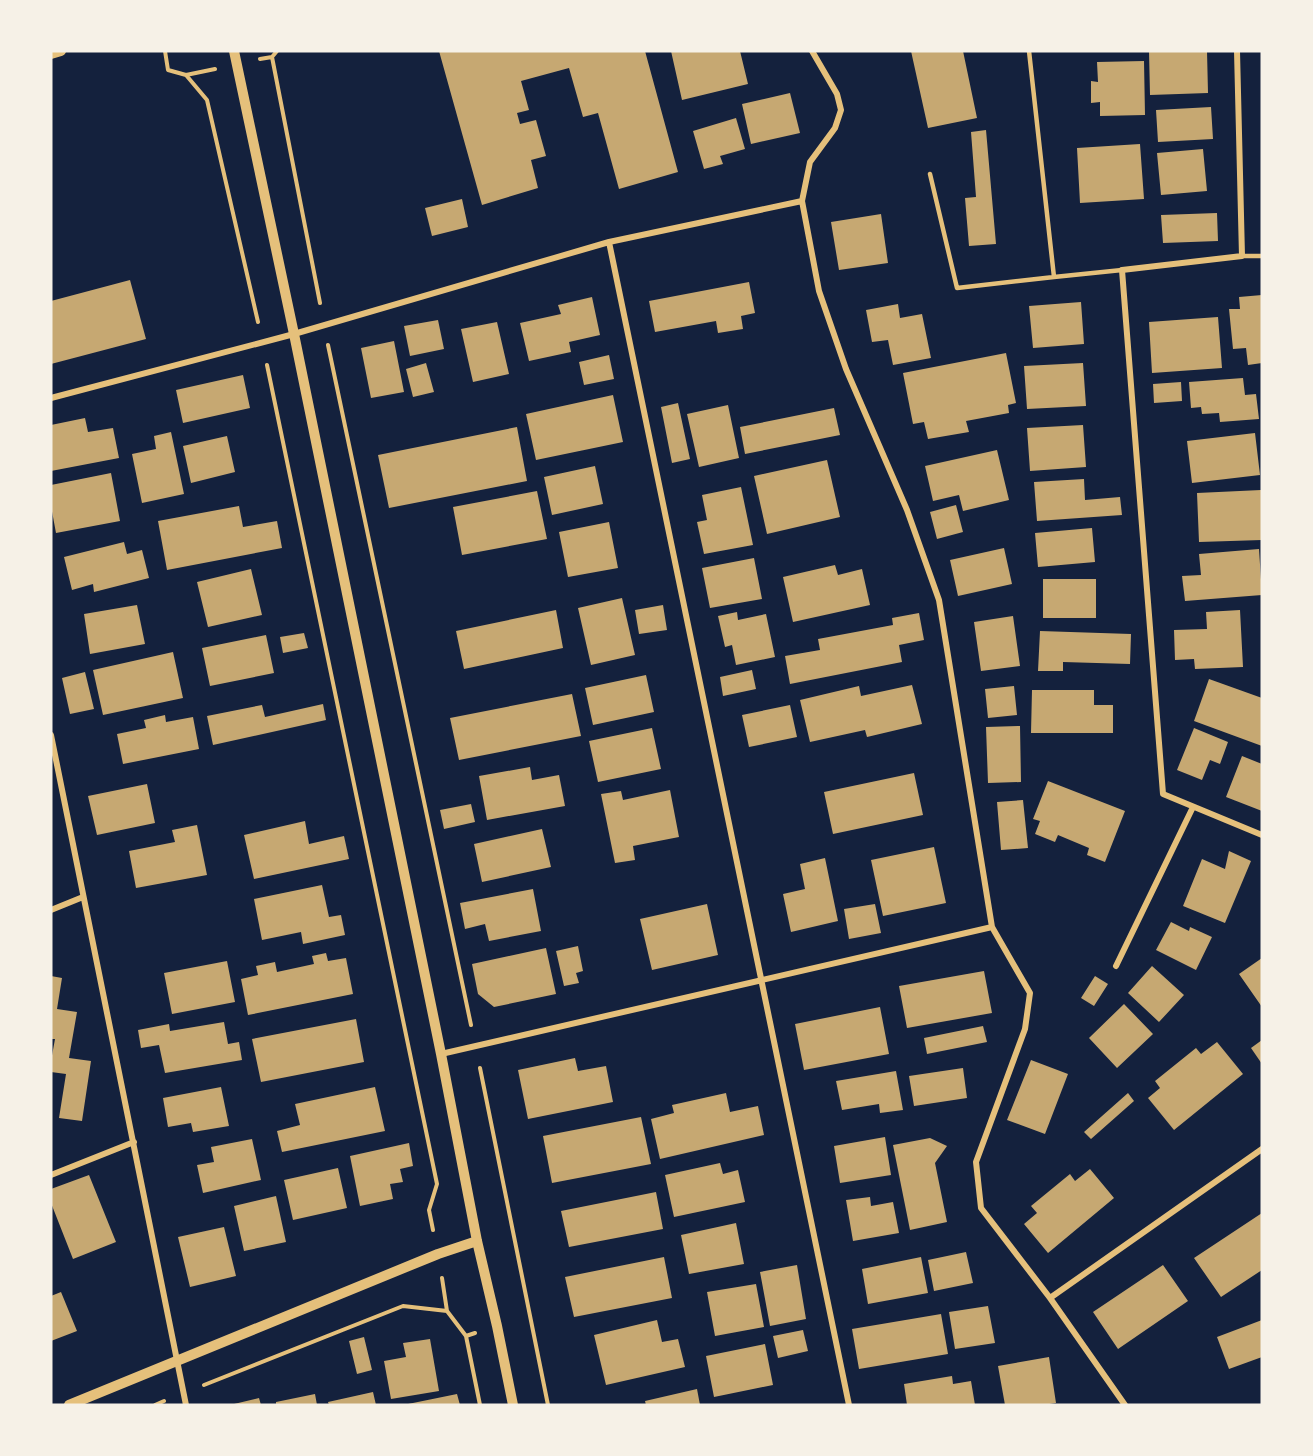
<svg xmlns="http://www.w3.org/2000/svg" width="1313" height="1456" font-family="'IBM Plex Serif',serif">
<style>
.building{fill:#c6a872}
.lines{fill:none;stroke-linecap:round;stroke-linejoin:round}
.path{stroke:#e5c07b;stroke-width:4}
.service{stroke:#e5c07b;stroke-width:4.5}
.minor{stroke:#e5c07b;stroke-width:6}
.tertiary{stroke:#e5c07b;stroke-width:10}
</style>
<rect width="100%" height="100%" fill="#14213d"/>
<path class="building" d="M439 51H645L678 172 619 189 598 113 583 117 569 68 521 81 529 110 517 113 520 124 536 120 546 156 531 160 538 188 482 205Z
M671 51H740L748 84 682 100Z
M911 51H963L977 118 928 128Z
M1149 51H1207L1208 93 1150 95Z
M1144 61 1145 115 1100 116V102L1091 103V81L1098 82 1097 62Z
M790 93 800 133 751 144 742 104Z
M1211 107 1213 139 1158 142 1156 110Z
M736 118 745 149 720 156 723 164 704 169 693 131Z
M986 130 996 244 969 246 965 198 976 197 971 132Z
M1140 144 1144 199 1080 203 1077 148Z
M1203 149 1207 191 1161 195 1157 153Z
M462 199 468 227 432 236 425 208Z
M1217 213 1218 241 1163 243 1161 215Z
M881 214 888 263 839 270 831 222Z
M130 280 146 339 51 364V301Z
M749 282 755 313 741 316 743 329 718 333 716 321 655 332 649 301Z
M1262 295V363L1248 365 1246 348 1233 349 1229 309H1240L1239 297Z
M592 297 600 335 569 342 571 352 529 361 520 323 561 314 558 305Z
M1081 302 1084 344 1033 348 1029 306Z
M898 304 900 318 922 314 931 358 893 365 888 340 872 342 866 310Z
M1218 317 1222 368 1152 373 1149 322Z
M438 320 444 349 410 356 404 326Z
M497 322 509 374 473 382 461 329Z
M394 341 404 392 371 398 361 348Z
M1006 353 1016 403 1008 405 1009 413 966 421 969 432 928 439 924 422 913 424 903 373Z
M609 355 614 379 584 385 579 362Z
M426 363 434 392 413 397 406 369Z
M1083 363 1086 406 1027 409 1024 366Z
M243 375 250 408 183 423 176 390Z
M1243 378 1245 395 1256 394 1259 419 1220 422 1219 413 1202 414 1201 407 1191 408 1189 382Z
M1181 382 1182 401 1154 403 1153 384Z
M613 395 623 442 536 460 526 414Z
M678 403 690 459 672 463 661 407Z
M728 405 739 458 699 467 687 414Z
M834 408 840 435 745 454 740 427Z
M85 418 88 432 113 428 119 458 51 471V425Z
M1083 425 1086 467 1030 471 1027 428Z
M517 427 527 481 389 508 378 455Z
M171 432 184 494 142 503 132 454 156 449 154 436Z
M1255 433 1260 475 1192 483 1187 441Z
M227 436 235 472 191 483 183 446Z
M997 450 1009 500 963 511 959 495 933 501 925 466Z
M827 460 840 517 767 534 754 476Z
M595 466 603 504 552 515 544 477Z
M111 473 120 521 56 533 51 506V485Z
M1084 479 1085 500 1120 497 1122 515 1037 521 1034 482Z
M741 487 753 545 704 554 697 522 707 520 702 495Z
M1261 490 1262 540 1199 542 1197 493Z
M537 491 547 539 462 555 453 507Z
M956 505 963 532 937 539 930 512Z
M239 506 243 527 277 521 282 548 167 570 158 521Z
M609 522 618 568 568 577 559 532Z
M1092 528 1095 562 1038 567 1035 533Z
M124 542 127 554 142 550 149 578 94 592 93 584 72 590 64 557Z
M1004 548 1012 584 958 596 950 560Z
M1259 549 1262 595 1185 601 1182 576 1201 575 1199 554Z
M754 558 762 599 710 608 702 568Z
M835 565 838 575 862 569 870 605 793 622 783 577Z
M251 569 262 615 208 627 197 582Z
M1043 579H1096V618H1043Z
M622 598 635 655 591 665 578 608Z
M137 605 145 644 90 654 84 614Z
M663 605 667 630 639 634 635 610Z
M556 610 563 648 464 669 456 631Z
M1240 610 1243 667 1195 669 1194 659 1175 660 1174 630 1207 629 1206 612Z
M737 612 738 620 766 614 775 657 736 665 732 645 725 647 718 616Z
M919 613 924 640 899 645 902 662 790 684 785 656 820 650 818 639 893 625 892 618Z
M1013 616 1020 666 981 671 974 622Z
M1040 631 1131 634 1130 664 1063 662V671H1038Z
M304 633 308 648 283 653 280 637Z
M266 635 274 673 210 686 202 648Z
M173 652 183 698 103 715 93 670Z
M752 670 756 689 723 696 720 677Z
M85 672 94 709 70 714 62 678Z
M646 675 654 712 593 725 585 688Z
M1209 679 1262 698V746L1194 721Z
M912 685 922 724 867 737 865 730 810 742 800 700 859 686 861 696Z
M1014 686 1017 715 988 718 985 689Z
M1032 690H1094V705H1113V733H1031Z
M572 694 581 736 459 760 450 718Z
M323 704 326 720 213 745 207 716 262 705 265 717Z
M790 705 797 737 749 747 742 715Z
M165 715 166 722 193 717 199 749 123 764 117 734 146 728 144 720Z
M1020 726 1021 782 988 783 986 727Z
M652 728 661 769 598 782 589 741Z
M1194 728 1228 742 1220 764 1210 760 1202 780 1177 770Z
M1242 756 1262 764V811L1226 797Z
M530 767 532 780 559 775 565 806 487 820 479 776Z
M914 773 923 815 833 834 824 792Z
M1048 781 1125 811 1105 862 1087 855 1089 848 1058 835 1055 842 1035 834 1040 821 1033 819Z
M147 784 155 823 97 835 88 796Z
M670 790 679 837 633 846 635 860 615 863 601 794 621 791 623 800Z
M1023 800 1028 848 1001 850 997 802Z
M471 804 475 822 444 829 440 810Z
M305 821 309 844 344 836 349 859 254 879 244 835Z
M197 825 207 875 136 888 129 851 175 842 172 830Z
M542 829 551 867 482 882 474 844Z
M934 847 946 903 883 916 871 860Z
M1229 851 1251 861 1225 923 1183 906 1202 859 1225 869Z
M825 858 838 921 791 932 783 894 805 889 800 864Z
M322 885 329 917 341 915 345 935 303 944 301 932 262 940 254 899Z
M533 889 541 931 489 941 485 924 465 929 460 903Z
M707 904 718 955 652 970 640 919Z
M875 904 881 933 849 939 844 909Z
M1171 922 1189 931 1190 927 1212 937 1196 970 1156 950Z
M578 946 583 971 576 973 579 983 564 986 556 951Z
M546 948 556 994 494 1007 478 994 472 964Z
M326 953 328 961 346 958 353 994 248 1015 241 979 258 975 256 966 275 962 277 972 314 964 312 956Z
M1262 958V1007L1239 974Z
M227 961 235 1002 172 1014 164 973Z
M1152 966 1184 995 1159 1022 1128 993Z
M984 971 992 1013 907 1028 899 986Z
M51 976 62 978 57 1009 77 1012 69 1058 91 1061 82 1121 59 1118 66 1074 51 1072V1061L55 1039H51Z
M1095 976 1108 984 1094 1006 1081 998Z
M1124 1004 1153 1034 1117 1068 1089 1038Z
M880 1007 889 1054 804 1070 795 1024Z
M356 1019 364 1062 261 1082 252 1039Z
M224 1022 228 1044 239 1042 242 1060 165 1073 159 1045 141 1048 138 1030 169 1024 170 1031Z
M983 1026 987 1042 927 1054 924 1038Z
M1262 1040V1064L1251 1048Z
M1217 1042 1243 1074 1174 1130 1148 1098 1160 1088 1155 1081 1196 1048 1201 1054Z
M575 1058 578 1071 606 1066 613 1102 528 1119 518 1070Z
M1031 1060 1068 1074 1045 1134 1007 1120Z
M963 1068 967 1098 914 1106 909 1076Z
M896 1071 903 1110 880 1113 879 1104 842 1110 836 1081Z
M221 1087 229 1126 193 1132 191 1123 168 1127 163 1098Z
M375 1087 385 1131 282 1152 277 1131 300 1125 295 1104Z
M726 1093 730 1112 758 1106 764 1135 660 1159 651 1119 674 1113 672 1105Z
M1128 1093 1134 1101 1091 1139 1084 1132Z
M641 1117 651 1164 552 1183 543 1136Z
M885 1137 891 1175 840 1183 834 1146Z
M930 1138 947 1146 935 1163 947 1222 910 1230 893 1145Z
M252 1139 261 1180 203 1193 197 1165 214 1162 211 1147Z
M409 1143 413 1166 400 1169 403 1182 390 1184 393 1199 360 1206 350 1156Z
M720 1163 723 1174 738 1170 745 1202 674 1217 665 1175Z
M338 1168 347 1208 293 1220 284 1180Z
M1090 1169 1114 1198 1048 1253 1024 1224 1037 1213 1031 1206 1070 1174 1075 1181Z
M89 1175 116 1242 73 1259 51 1203V1189Z
M656 1192 663 1229 569 1247 561 1211Z
M276 1196 286 1242 244 1251 234 1206Z
M870 1197 871 1206 893 1202 899 1233 853 1241 846 1200Z
M1262 1213V1270L1221 1297 1194 1258Z
M736 1223 744 1264 689 1274 681 1235Z
M224 1227 236 1276 190 1287 178 1237Z
M966 1252 973 1283 934 1291 928 1260Z
M664 1257 672 1298 574 1317 565 1277Z
M921 1257 928 1293 868 1304 862 1269Z
M797 1265 806 1319 770 1326 760 1272Z
M1163 1265 1188 1301 1118 1349 1093 1312Z
M756 1284 764 1327 715 1336 707 1292Z
M61 1292 77 1331 51 1341V1296Z
M988 1306 995 1343 955 1349 949 1312Z
M941 1314 948 1354 859 1369 852 1329Z
M657 1320 662 1342 678 1339 685 1367 606 1385 594 1335Z
M1262 1320V1357L1229 1369 1217 1337Z
M803 1330 808 1351 778 1358 773 1336Z
M364 1337 372 1370 357 1374 349 1341Z
M430 1339 439 1391 391 1399 384 1361 406 1357 403 1343Z
M765 1344 773 1385 714 1397 706 1356Z
M1049 1357 1056 1403 1043 1405H1005L998 1366Z
M952 1376 953 1384 971 1381 975 1405H907L904 1384Z
M697 1389 700 1405H646L645 1401Z
M373 1392 376 1405H329L328 1402Z
M315 1394 317 1405H276V1402Z
M457 1394 460 1405H409L408 1404Z
M259 1398 261 1405H234V1404Z"/>
<g class="lines">
<path class="path" d="M165 51 168 70 186 75 215 69
M272 57 320 303
M260 59 272 57 277 51
M186 75 207 100 258 322
M328 345 471 1025
M267 365 437 1184 429 1210 433 1230
M480 1068 548 1405
M442 1278 447 1311
M466 1336 480 1405
M204 1385 403 1306 447 1311 466 1336 475 1333
M155 1405 164 1401"/>
<path class="service" d="M1029 51 1054 277 1122 270
M930 174 957 288 1054 277
M1242 256H1262"/>
<path class="minor" d="M812 51 837 94 841 110 835 128 810 162 802 201 819 291 846 369 907 510 939 600 992 927 1030 993 1025 1029 976 1162 981 1208 1050 1298 1125 1405
M1237 51 1242 256 1122 270 1163 794 1262 835
M609 242 849 1405
M51 398 294 334 609 242 802 201
M51 735 186 1405
M51 910 83 897
M1116 966 1193 807
M441 1054 992 927
M51 1175 134 1142
M1050 1298 1262 1149"/>
<path class="tertiary" d="M234 51 294 334 441 1054 477 1241 497 1326 513 1405
M51 54 61 51
M69 1405 438 1254 477 1241"/>
</g>
<rect width="1313" height="1456" fill="none" stroke="#f6f1e7" stroke-width="105"/>
</svg>
